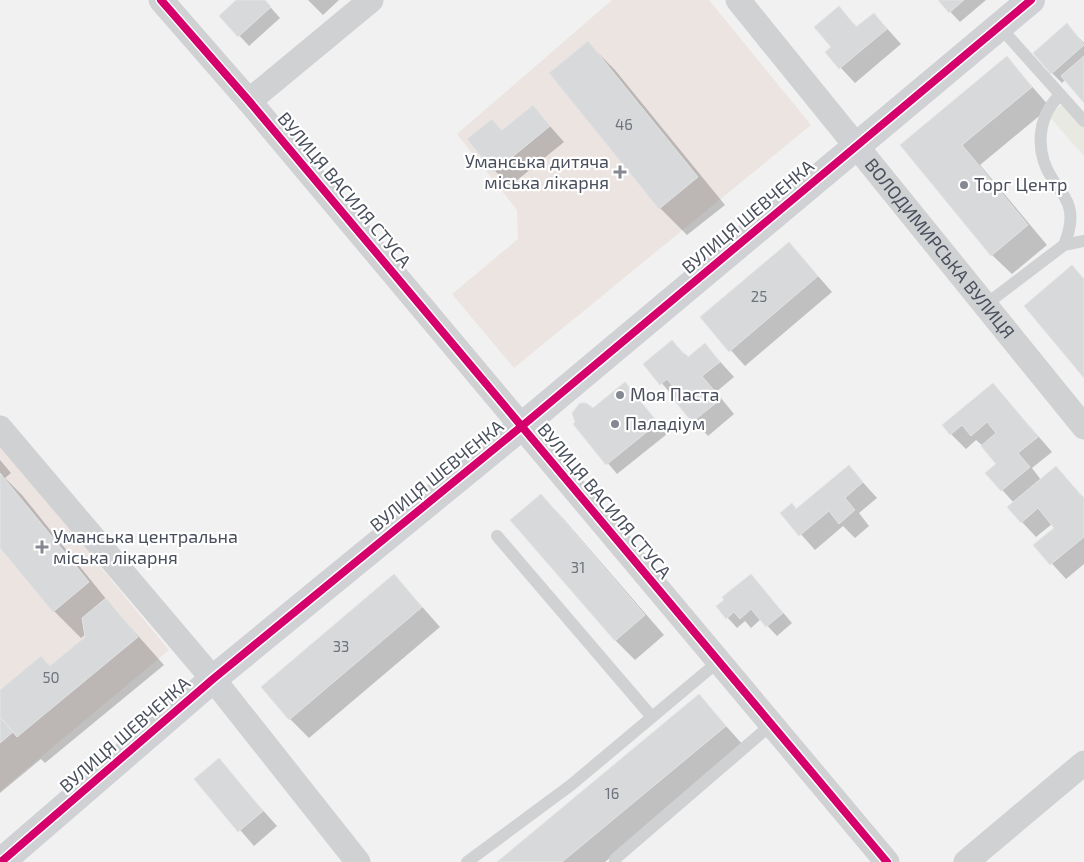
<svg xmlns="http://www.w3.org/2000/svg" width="1084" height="862" font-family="'Exo 2',sans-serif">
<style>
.commercial{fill:#e8e9e1}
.medical{fill:#ece4e1}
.shadow{fill:#0003}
.building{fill:#d8d9db;stroke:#e2e3e4}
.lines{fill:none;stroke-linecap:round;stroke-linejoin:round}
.lane{stroke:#cfd1d3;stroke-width:12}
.street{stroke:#cfd1d3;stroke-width:25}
.secondary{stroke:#d0d1d4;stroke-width:28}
.cycleway-casing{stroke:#fff;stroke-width:11}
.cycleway{stroke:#d6006c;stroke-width:8}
.poi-dot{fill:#848890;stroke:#fff;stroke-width:2}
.labels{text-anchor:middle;stroke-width:4.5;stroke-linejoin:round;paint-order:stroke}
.number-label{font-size:15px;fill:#6e737d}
.poi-label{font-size:18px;fill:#494f5c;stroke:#fff;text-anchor:start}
.street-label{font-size:18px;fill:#494f5c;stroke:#fff}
</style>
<rect width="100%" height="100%" fill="#f1f1f1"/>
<path class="commercial" d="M1063 103 1084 126V156L1049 116Z"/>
<path class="medical" d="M612 0H709L811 125 514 368 452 294 518 239 517 210 457 134Z
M0 445 169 650 0 791Z"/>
<path class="shadow" d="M238 0H264L280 18 249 46 221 16Z
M308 0H339L323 15Z
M939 0H986L960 22Z
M838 8 858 28 874 14 901 44 855 83 827 53 833 47Z
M1067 25 1084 43V101L1066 79 1062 83 1052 73Z
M588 43 615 70 725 205 687 235 660 208Z
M1007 58 1050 107 980 165 1047 245 1012 274 992 255 902 145Z
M533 107 564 142 510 186 495 171 492 120 503 132Z
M789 243 832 292 745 366 702 318Z
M672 342 689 358 705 345 734 377 716 392 734 414 708 436 645 364Z
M625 384 667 434 617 474 575 424Z
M993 384 1052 452 1032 468 1041 480 1056 467 1084 498V564L1066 579 1035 545 1056 528 1052 524 1036 537 1022 522 1014 503 987 473 998 464 983 446 976 440 966 449 951 434Z
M0 460 11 473 5 478 22 495 115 610 164 665 45 763 41 759 0 793V691L50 667 87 637 86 634 81 638 54 611 0 546Z
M849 467 877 498 859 513 869 526 855 538 843 526 815 550 782 513 797 510Z
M541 495 560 515 664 635 635 660 616 641 512 520Z
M394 575 440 627 309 738 290 719Z
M751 575 792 623 777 636 761 619 751 628 745 621 737 628 718 607Z
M699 696 744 746 605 862H499Z
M218 760 277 826 254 846 196 779Z"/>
<path class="building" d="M236 0H265L271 7 238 37 219 16Z
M938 0H964L949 13Z
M839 6 856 27 874 13 887 29 839 69 825 52 831 47 814 27Z
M1067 23 1084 45 1051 74 1033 53Z
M588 41 698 177 659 209 549 73Z
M1007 56 1032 87 962 145 1028 225 991 256 900 145Z
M1084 56V103L1061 76Z
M533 105 550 126 494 172 467 139 492 119 501 131Z
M789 242 818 276 729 352 700 317Z
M1072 265 1084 279V378L1024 306Z
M672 340 687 358 705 343 720 362 702 376 721 399 692 422 674 400 680 395 667 379 660 385 643 364Z
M625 382 658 423 606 465 573 424 575 422 572 413 580 403H586L593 408Z
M993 383 1038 437 1018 453 1030 467 1001 491 985 473 996 464 981 446 996 433 987 422 971 436 962 425 950 435 942 425Z
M849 465 863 482 845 498 855 510 839 524 829 511 799 536 780 513 792 503 796 509Z
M1056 466 1084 499V537L1050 565 1033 545 1054 528 1038 508 1021 523 1007 507Z
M0 473 89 582 53 612 0 548Z
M541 494 645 615 615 641 510 520Z
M394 574 422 607 289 720 261 687Z
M751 574 783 613 766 627 751 609 740 619 734 612 726 619 716 606 724 600 722 597Z
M106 598 138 637 17 737 0 717V690L41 656 50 666 85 637 82 618Z
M699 694 726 726 562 862H497Z
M0 717 13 732 0 743Z
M219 758 263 811 238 832 194 779Z"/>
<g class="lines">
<path class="lane" d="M999 26 1084 121
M1060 95C1036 118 1035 153 1053 180 1059 189 1066 196 1069 207 1073 220 1069 233 1064 245
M985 305 1064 245 1084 241
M497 536 652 717
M467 862 571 785 719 661
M615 862V859L772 724"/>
<g class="street">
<path d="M161 0 249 101 887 862"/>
<path id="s1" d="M738 0 1084 427"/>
<path d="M249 101 371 0"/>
<path d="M0 428 213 679 358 862"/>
<path d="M966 862 1084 763"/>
</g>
<path class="secondary" d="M1 862 213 679 522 426 1031 0"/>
<g class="cycleway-casing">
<path id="cycleway" d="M161 0 249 101 887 862
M1 862 213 679 522 426 1031 0"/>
</g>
<use href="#cycleway" class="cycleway"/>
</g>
<g class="poi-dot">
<path d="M617.5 164.5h5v5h5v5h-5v5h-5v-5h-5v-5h5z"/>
<circle cx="964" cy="185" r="5"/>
<circle cx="620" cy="395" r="5"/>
<circle cx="615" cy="424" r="5"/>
<path d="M39.5 539.5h5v5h5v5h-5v5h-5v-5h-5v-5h5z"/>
</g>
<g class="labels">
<g class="number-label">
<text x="624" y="130">46</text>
<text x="759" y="302">25</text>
<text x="578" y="573">31</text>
<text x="341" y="652">33</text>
<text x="51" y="683">50</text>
<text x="612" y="799">16</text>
</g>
<g class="poi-label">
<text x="609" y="168" text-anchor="end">Уманська дитяча<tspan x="609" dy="21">міська лікарня</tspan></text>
<text x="974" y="191">Торг Центр</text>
<text x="630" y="401">Моя Паста</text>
<text x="625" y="430">Паладіум</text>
<text x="53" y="543">Уманська центральна<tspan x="53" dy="21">міська лікарня</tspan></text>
</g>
<g class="street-label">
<text transform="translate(344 190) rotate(50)" y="6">ВУЛИЦЯ ВАСИЛЯ СТУСА</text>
<text transform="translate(748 217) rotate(-40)" y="6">ВУЛИЦЯ ШЕВЧЕНКА</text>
<text dy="6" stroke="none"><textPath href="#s1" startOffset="320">ВОЛОДИМИРСЬКА ВУЛИЦЯ</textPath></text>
<text transform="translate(437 476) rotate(-39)" y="6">ВУЛИЦЯ ШЕВЧЕНКА</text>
<text transform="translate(604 501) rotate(50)" y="6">ВУЛИЦЯ ВАСИЛЯ СТУСА</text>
<text transform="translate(125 735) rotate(-41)" y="6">ВУЛИЦЯ ШЕВЧЕНКА</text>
</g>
</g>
</svg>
